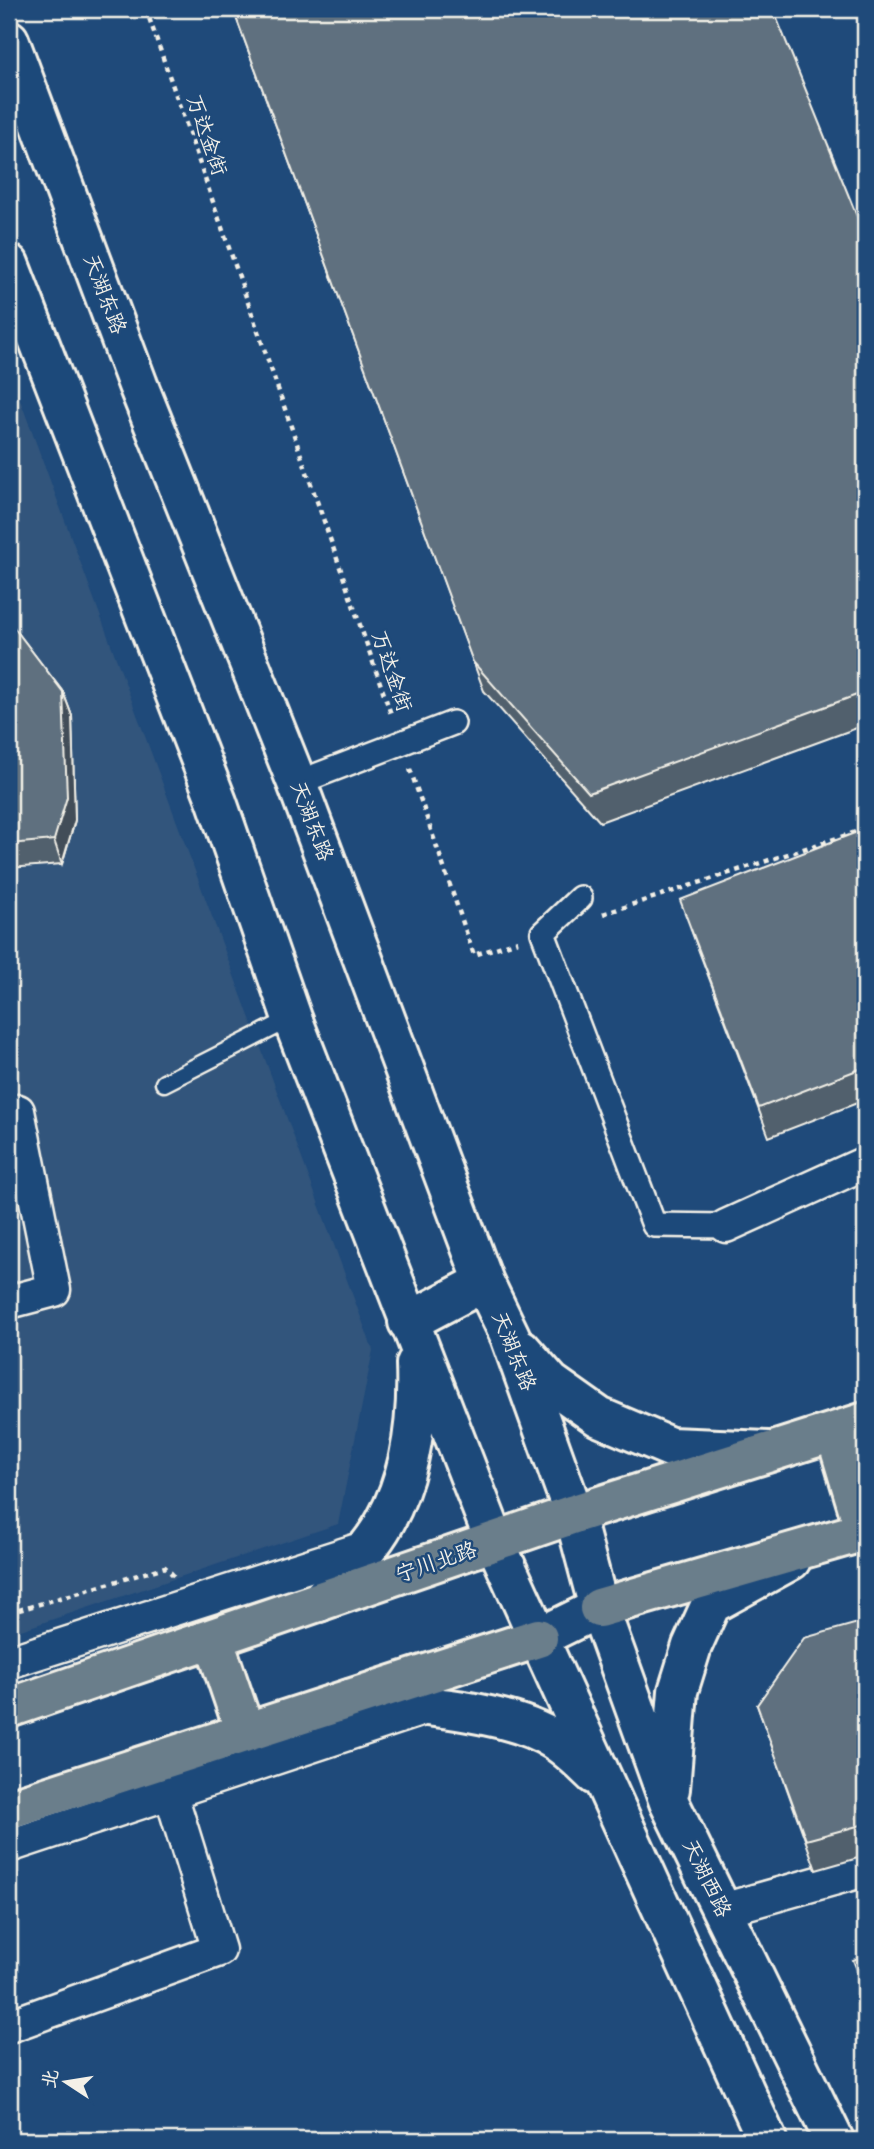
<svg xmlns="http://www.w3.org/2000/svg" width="874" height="2149" font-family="'Balsamiq Sans','LXGW WenKai TC',sans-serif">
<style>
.built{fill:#32557c}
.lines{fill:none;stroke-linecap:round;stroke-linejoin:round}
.service-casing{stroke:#f4f1e8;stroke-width:21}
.pedestrian-casing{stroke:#f4f1e8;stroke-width:28}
.minor-casing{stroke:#f4f1e8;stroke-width:37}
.secondary-casing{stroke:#f4f1e8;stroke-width:44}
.primary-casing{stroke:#f4f1e8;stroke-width:44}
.path{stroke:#f4f1e8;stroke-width:4.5;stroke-dasharray:5 5;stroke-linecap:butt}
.service{stroke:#1f4a7a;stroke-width:16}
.pedestrian{stroke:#1f4a7a;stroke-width:23}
.minor{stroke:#1f4a7a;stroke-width:32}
.secondary{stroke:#1f4a7a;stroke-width:38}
.primary{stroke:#6b7e8b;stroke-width:38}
.wall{fill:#51606d;stroke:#f4f1e8;stroke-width:2}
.shaded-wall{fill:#424e59;stroke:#f4f1e8;stroke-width:2}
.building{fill:#5e707f;stroke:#f4f1e8;stroke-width:2}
.labels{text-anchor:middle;stroke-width:5;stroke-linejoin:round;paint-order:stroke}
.street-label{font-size:21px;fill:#f4f1e8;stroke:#1f4a7a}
</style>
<rect width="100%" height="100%" fill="#1f4a7a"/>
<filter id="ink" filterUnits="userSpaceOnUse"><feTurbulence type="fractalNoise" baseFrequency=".0143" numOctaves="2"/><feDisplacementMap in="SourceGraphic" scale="14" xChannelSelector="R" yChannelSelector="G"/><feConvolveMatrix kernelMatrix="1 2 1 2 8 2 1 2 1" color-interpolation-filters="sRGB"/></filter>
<g filter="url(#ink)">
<path class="built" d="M9 370 373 1350 338 1524 9 1634Z"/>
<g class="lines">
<g class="service-casing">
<path id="service" d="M164 1083 292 1018"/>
</g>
<g class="pedestrian-casing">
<path id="pedestrian" d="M297 783 453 723
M580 898 543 933 654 1225 726 1226"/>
</g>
<g class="minor-casing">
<path id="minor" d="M726 1226 865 1163
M9 1302 54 1290 18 1111
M9 1662 364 1548
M9 1846 426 1708
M722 1910 865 1870
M9 2026 219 1950 165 1775"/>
</g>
<g class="secondary-casing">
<path id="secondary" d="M9 40 138 385 297 783 484 1282 510 1336 574 1514 599 1608 669 1802 834 2140
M9 264 217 802 292 1018 495 1542 767 2140
M408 1322 484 1282
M521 1349 551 1383 599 1417 670 1447 768 1451
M319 1602C341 1577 369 1551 385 1522 412 1474 418 1418 416 1364
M538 1638 599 1608
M350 1699C406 1704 507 1709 554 1740 569 1749 582 1763 595 1775
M670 1789 678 1691 692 1646 711 1604 791 1560"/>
</g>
<g class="primary-casing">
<path id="primary" d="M835 1432 865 1532
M599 1608 865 1531
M213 1638 245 1732
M9 1708 574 1514 865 1422
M9 1809 538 1638"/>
</g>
<path class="path" d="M146 9 392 717
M410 769 474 955 518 941
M603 914 865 829
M9 1613 165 1567 174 1576"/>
<use href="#service" class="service"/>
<use href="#pedestrian" class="pedestrian"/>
<use href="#minor" class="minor"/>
<use href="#secondary" class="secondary"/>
<use href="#primary" class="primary"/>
</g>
<path class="wall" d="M233 9 865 236V725L600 822 484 691Z
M9 621 63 692 72 716 75 820 62 864 9 868Z
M865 829V1100L769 1137 691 930Z
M865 1621V1856L816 1870 757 1705Z"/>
<path class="shaded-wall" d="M63 692 72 716 75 820 62 864 54 840Z"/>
<path class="building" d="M233 9H773L865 236V692L589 793 473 662Z
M9 621 63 692 67 797 54 840 9 844Z
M865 829V1067L759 1108 680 900Z
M865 1621V1824L806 1840 757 1705 804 1638Z
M865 1955V1986L864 1987 853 1960Z"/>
</g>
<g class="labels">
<g class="street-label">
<text transform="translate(207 135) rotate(71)" y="7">万达金街</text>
<text transform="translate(105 294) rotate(69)" y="7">天湖东路</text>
<text transform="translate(392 671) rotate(71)" y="7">万达金街</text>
<text transform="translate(312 821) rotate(69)" y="7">天湖东路</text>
<text transform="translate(514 1351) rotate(68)" y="7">天湖东路</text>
<text transform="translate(436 1562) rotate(-19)" y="7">宁川北路</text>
<text transform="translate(707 1878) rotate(64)" y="7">天湖西路</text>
</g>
</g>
<rect width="874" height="2149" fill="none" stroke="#1f4a7a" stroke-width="35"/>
<rect x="18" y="18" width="839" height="2114" fill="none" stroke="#f4f1e8" stroke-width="2.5" filter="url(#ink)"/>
<g transform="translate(66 2082) rotate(282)" stroke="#1f4a7a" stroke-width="5" paint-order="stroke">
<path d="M0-5L12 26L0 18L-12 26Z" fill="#f4f1e8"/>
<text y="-10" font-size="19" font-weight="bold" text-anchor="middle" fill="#f4f1e8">北</text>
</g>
</svg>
